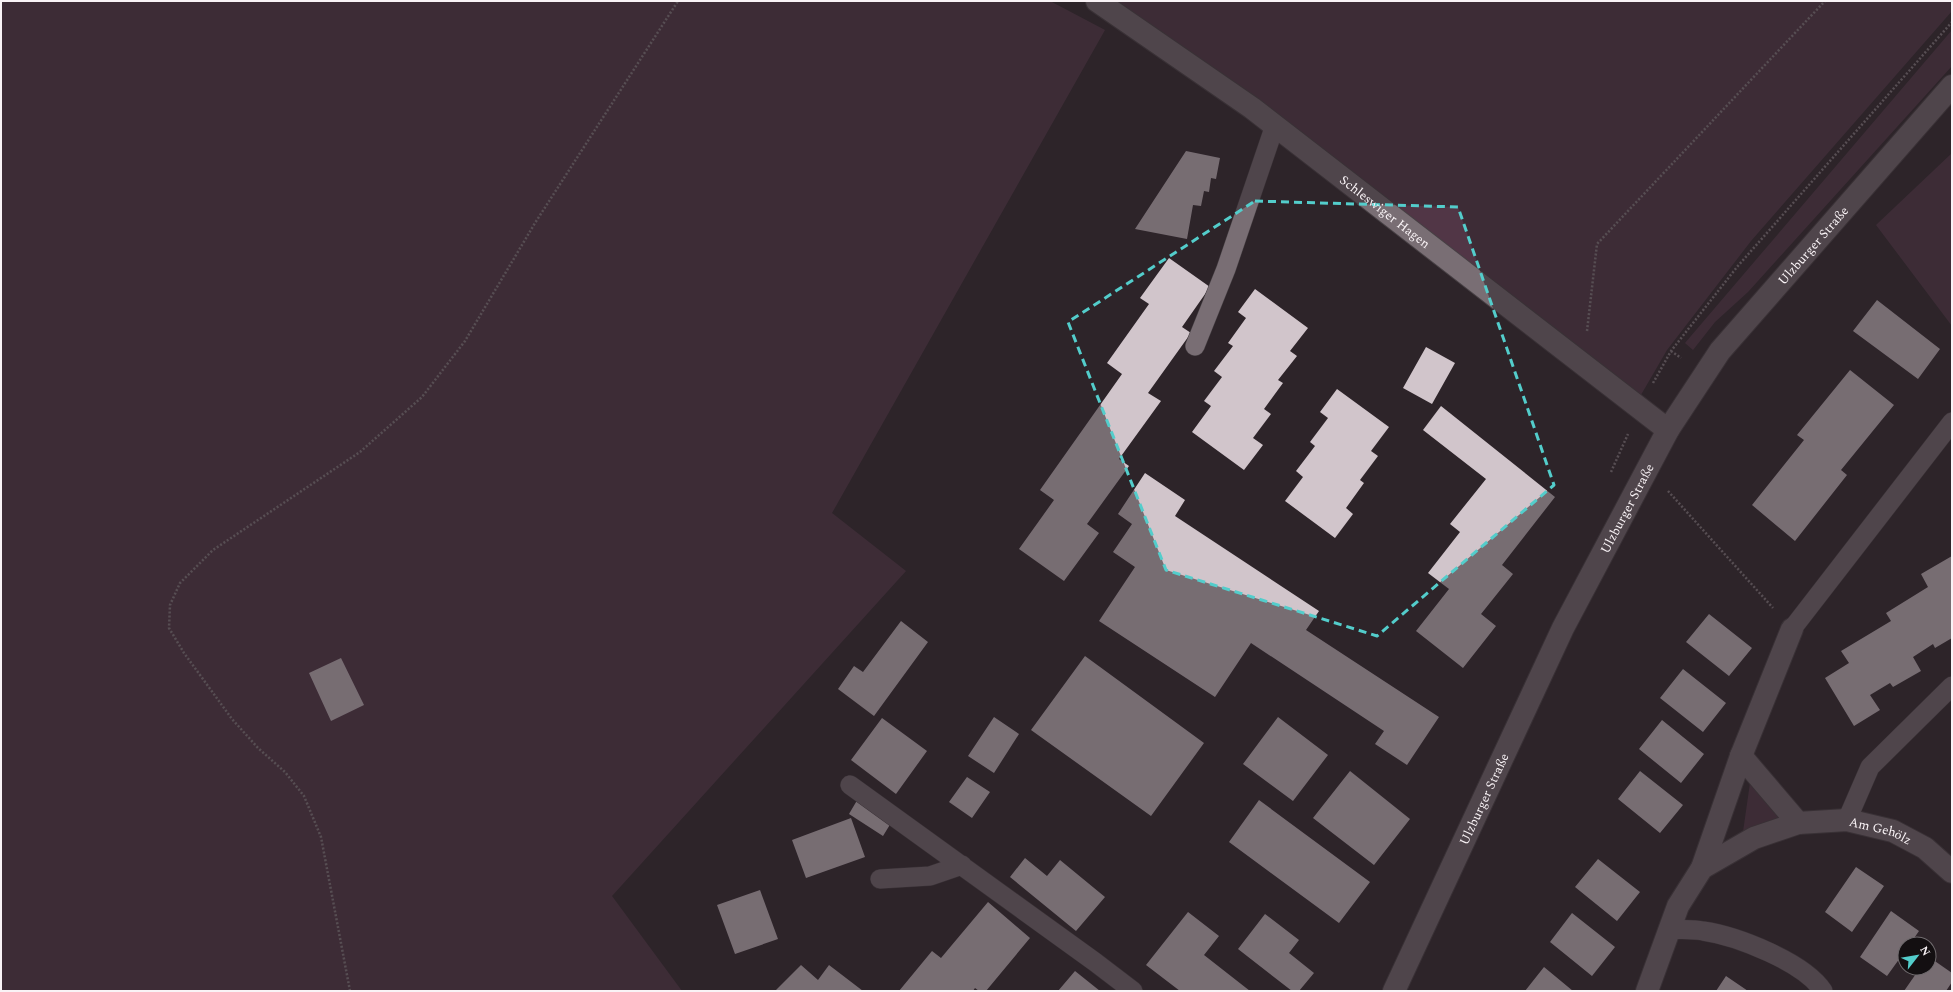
<svg xmlns="http://www.w3.org/2000/svg" width="1953" height="992" font-family="Spectral,serif">
<style>
.green{fill:#513646}
.building{fill:#d1c5cb}
.lines{fill:none;stroke-linecap:round;stroke-linejoin:round}
.lane-casing{stroke:#474044;stroke-width:20}
.street-casing{stroke:#474044;stroke-width:24}
.secondary-casing{stroke:#474044;stroke-width:24}
.path{stroke:#898185;stroke-width:2.5;stroke-dasharray:2 2;stroke-linecap:butt}
.lane{stroke:#796e74;stroke-width:19}
.street{stroke:#796e74;stroke-width:22}
.secondary{stroke:#796e74;stroke-width:22}
.marked{fill:none;stroke:#53cdcb;stroke-width:3;stroke-dasharray:8 5;stroke-linejoin:round}
.labels{text-anchor:middle;stroke-width:4;stroke-linejoin:round;paint-order:stroke}
.street-label{font-size:13px;fill:#f9f3f6;stroke:#130f11}
</style>
<rect width="100%" height="100%" fill="#2d2429"/>
<path class="green" d="M1 1H1050L1105 30 832 513 906 571 612 896 682 991H1Z
M1114 1H1952V11L1751 241 1667 350 1638 400Z
M1952 30V66L1748 292 1715 322 1693 350 1685 343Z
M1952 153V326L1876 225Z
M1750 783 1790 828 1742 839Z"/>
<path class="building" d="M1186 151 1220 158 1216 179 1211 178 1209 192 1204 191 1201 206 1193 205 1187 239 1135 229Z
M1169 258 1210 287 1182 327 1191 333 1148 393 1161 401 1119 459 1129 466 1087 524 1099 533 1064 581 1019 549 1054 500 1040 490 1122 374 1107 363 1149 304 1140 298Z
M1255 289 1308 328 1290 351 1297 356 1278 380 1283 383 1264 409 1271 414 1253 438 1263 445 1244 470 1192 432 1211 406 1204 401 1222 377 1214 371 1233 346 1228 343 1246 318 1238 312Z
M1877 300 1940 349 1918 379 1853 331Z
M1426 347 1455 363 1432 404 1403 388Z
M1850 370 1894 405 1841 470 1847 475 1795 541 1752 505 1804 440 1797 435Z
M1337 389 1389 427 1371 451 1378 456 1360 480 1364 483 1346 508 1353 514 1335 538 1285 501 1303 477 1296 471 1315 446 1310 442 1328 418 1320 412Z
M1441 406 1555 497 1502 565 1513 574 1481 614 1496 626 1463 668 1416 631 1449 589 1428 573 1460 532 1450 524 1486 479 1423 430Z
M1145 473 1185 500 1175 516 1319 611 1306 630 1439 717 1407 765 1375 744 1384 731 1251 643 1215 697 1099 621 1135 567 1113 552 1132 524 1118 514Z
M1952 556V638L1935 648 1933 644 1913 657 1921 671 1893 687 1890 683 1870 695 1880 710 1854 726 1825 678 1849 663 1841 651 1891 621 1886 613 1928 587 1921 574Z
M1709 614 1752 648 1729 676 1686 642Z
M901 621 928 642 874 716 838 689 854 666 863 672Z
M1085 656 1204 743 1151 816 1031 730Z
M341 658 364 705 331 721 309 673Z
M1683 669 1726 703 1703 732 1660 698Z
M994 717 1019 734 994 773 968 756Z
M1278 717 1328 755 1293 801 1243 764Z
M882 718 927 751 896 794 851 760Z
M1662 720 1704 754 1681 783 1639 749Z
M1350 771 1410 819 1374 865 1313 818Z
M1640 771 1683 805 1660 833 1618 799Z
M967 777 990 792 972 818 949 802Z
M859 797 894 818 883 836 849 814Z
M1259 800 1370 882 1339 923 1229 842Z
M851 818 865 857 806 878 792 840Z
M1025 858 1047 876 1060 860 1105 897 1076 931 1010 877Z
M1598 859 1640 892 1617 921 1575 887Z
M1856 867 1884 886 1852 932 1825 912Z
M760 890 778 939 735 954 717 905Z
M988 902 1030 938 986 991H979L975 988 973 991H899L932 951 941 958Z
M1891 911 1919 931 1910 944H1905V951L1887 976 1860 957Z
M1188 912 1219 936 1204 955 1250 991H1180L1146 965Z
M1572 913 1615 947 1592 976 1550 942Z
M1265 914 1299 940 1289 953 1314 973 1299 991H1292L1238 949Z
M1929 957 1952 973V982L1946 991H1904L1920 968H1929Z
M801 965 818 980 829 965 863 991H775Z
M1544 967 1573 991H1525Z
M1075 971 1100 991H1058Z
M1726 976 1748 991H1716Z"/>
<g class="lines">
<g class="lane-casing">
<path id="lane" d="M1195 346 1226 269 1275 125
M1792 629 1952 422
M850 785 1095 962 1133 991
M1847 820 1870 767 1952 686
M880 879 930 876 962 865
M1669 929C1680 930 1692 929 1703 931 1737 936 1804 962 1823 991"/>
</g>
<g class="street-casing">
<g id="street">
<path id="s1" d="M1097 1 1252 108 1668 430"/>
<path d="M1741 756 1798 823"/>
<path d="M1702 868 1741 756 1792 629"/>
<path id="s2" d="M1647 991 1678 906 1702 868 1754 838 1798 823 1847 820 1893 831 1925 848 1952 872"/>
</g>
</g>
<g class="secondary-casing">
<g id="secondary">
<path id="s3" d="M1394 991 1563 628 1668 430 1720 351 1952 86"/>
</g>
</g>
<path class="path" d="M1587 331 1597 244 1825 1
M1671 351 1681 358
M1653 383 1671 351 1737 267 1952 22
M1611 472 1628 434
M1668 491 1773 608
M350 991 321 837 304 796 285 772 258 748 232 719 184 653 169 628 170 605 180 583 213 550 360 452 422 397 465 341 535 223 678 1"/>
<use href="#lane" class="lane"/>
<use href="#street" class="street"/>
<use href="#secondary" class="secondary"/>
</g>
<path d="M0 0H1953V992H0ZM1255 201 1458 207 1554 485 1377 636 1166 570 1068 322Z" fill="#2d2429" fill-opacity=".55" fill-rule="evenodd"/>
<path class="marked" d="M1255 201 1458 207 1554 485 1377 636 1166 570 1068 322Z"/>
<g class="labels">
<g class="street-label">
<text dy="5" stroke="none"><textPath href="#s1" startOffset="357">Schleswiger Hagen</textPath></text>
<text dy="5" stroke="none"><textPath href="#s3" startOffset="860">Ulzburger Straße</textPath></text>
<text dy="5" stroke="none"><textPath href="#s3" startOffset="536">Ulzburger Straße</textPath></text>
<text dy="5" stroke="none"><textPath href="#s3" startOffset="212">Ulzburger Straße</textPath></text>
<text dy="5" stroke="none"><textPath href="#s2" startOffset="326">Am Gehölz</textPath></text>
</g>
</g>
<rect width="1953" height="992" fill="none" stroke="#f9f3f6" stroke-width="4"/>
<g transform="translate(1917 956) rotate(59)"><circle r="19" fill="#130f11" stroke="#6f6a6d"/>
<path d="M0-3L7 15L0 10L-7 15Z" fill="#53cdcb"/>
<text y="-6" font-size="11" font-weight="bold" text-anchor="middle" fill="#f9f3f6">N</text>
</g>
</svg>
